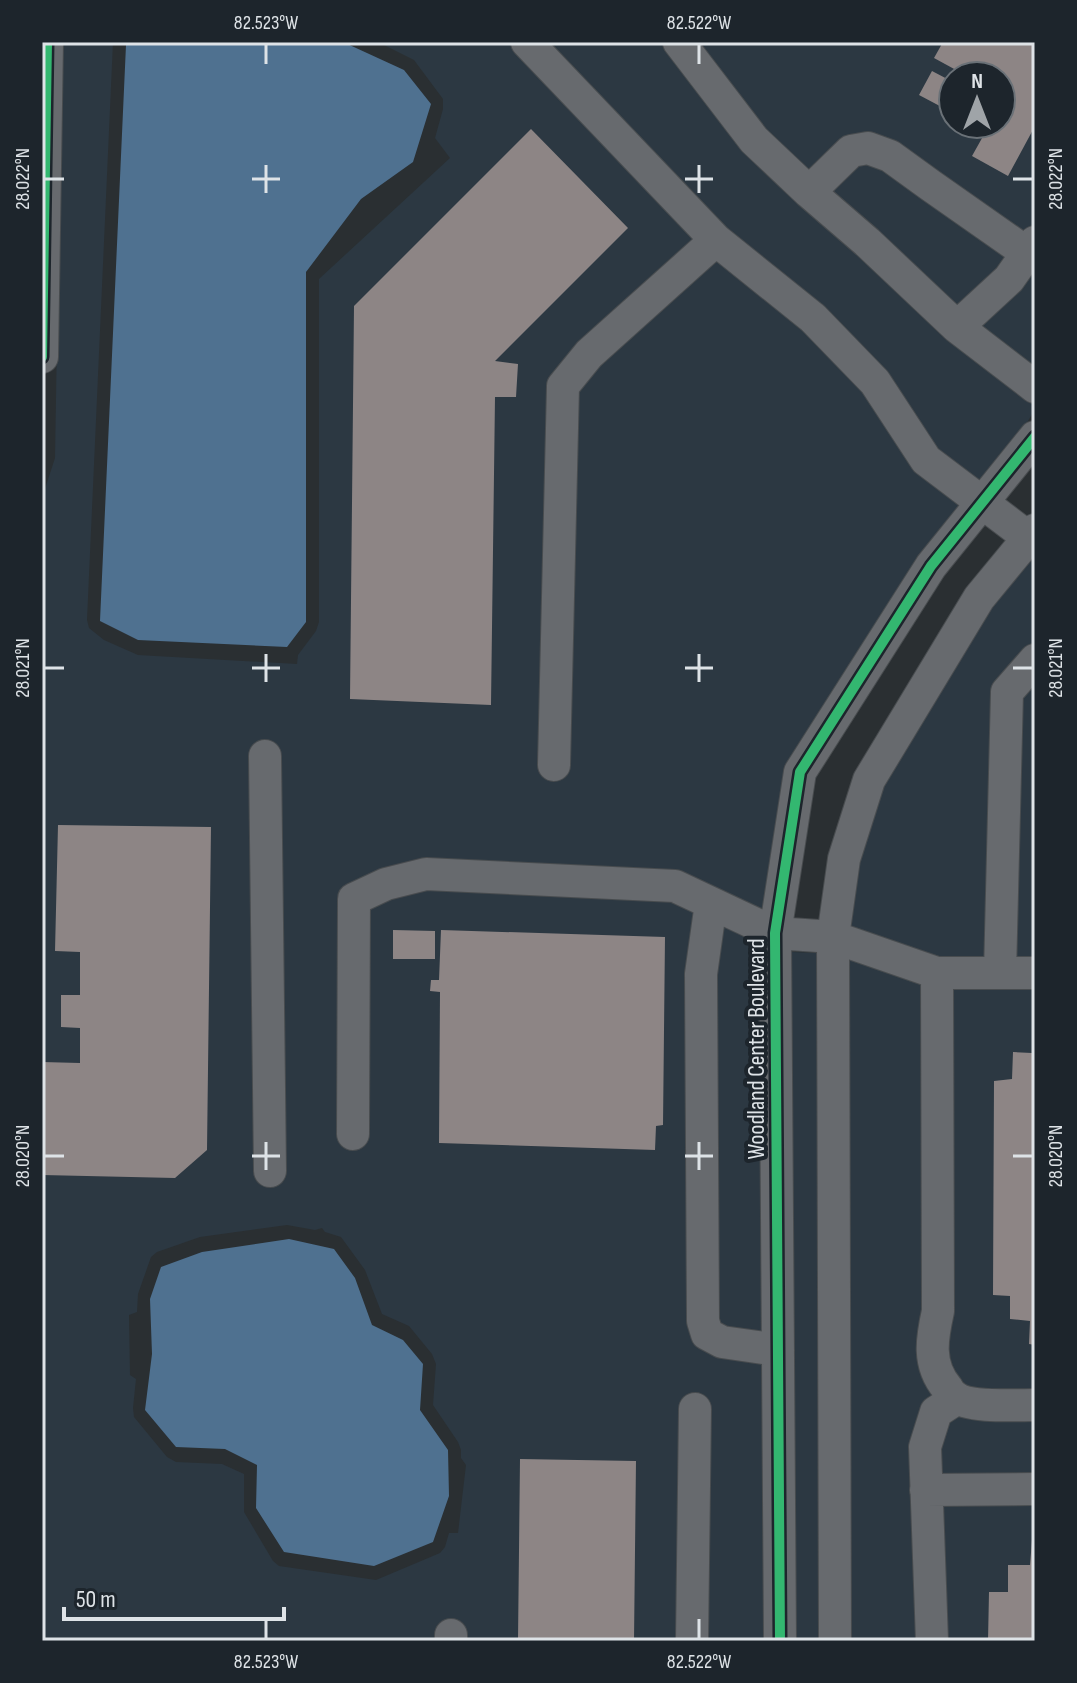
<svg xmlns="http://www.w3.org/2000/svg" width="1077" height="1683" font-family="'Sofia Sans Condensed',sans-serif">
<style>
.built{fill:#2c3842;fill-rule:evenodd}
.water{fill:#4f7190}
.building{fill:#8d8585}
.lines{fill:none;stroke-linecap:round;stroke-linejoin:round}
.minor-casing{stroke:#484c4f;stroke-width:34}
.minor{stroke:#676a6e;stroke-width:32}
.cycleway-casing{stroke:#1d252c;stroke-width:15}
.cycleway{stroke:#33b770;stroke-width:10}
.ticks{fill:none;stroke:#dee3e7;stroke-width:3}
.labels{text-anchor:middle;stroke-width:8;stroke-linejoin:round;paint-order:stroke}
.street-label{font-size:24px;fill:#dee3e7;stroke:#1d252c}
.neatline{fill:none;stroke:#dee3e7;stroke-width:3}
.ticks-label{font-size:20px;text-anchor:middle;fill:#dee3e7}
</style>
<rect width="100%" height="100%" fill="#2a2f32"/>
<path class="built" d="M62 42H113L87 620 89 628 104 640 138 655 297 664 298 655 316 631 319 622V279L450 158 435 138 443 109V99L414 60 378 42H1035V409L1028 421 920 555 789 759 785 769 762 915 761 916 759 950 765 1641H42V498L55 458ZM953 76H1001V124H953ZM287 1225 315 1230 322 1228 325 1232 341 1237 365 1270 382 1314 409 1326 432 1354 436 1364 433 1405 458 1442 461 1450V1458L466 1465 458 1533H449L445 1547 440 1553 376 1580 279 1566 273 1561 244 1512V1474L222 1464 176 1462 167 1457 134 1417 133 1408 136 1379 130 1375 129 1315 137 1312 138 1294 151 1257 157 1252 200 1237Z
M1035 555V1641H851L848 939 859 863 883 788 991 609Z
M790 952 818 953 820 1641H795Z"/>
<path class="water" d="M130 42H343L404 70 431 104 413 162 361 199 306 272V622L287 647 138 640 100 621 126 45Z
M289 1239 334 1249 355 1278 372 1325 403 1340 423 1364 420 1410 448 1450 449 1496 433 1542 374 1566 284 1552 256 1508 257 1465 225 1449 176 1447 145 1410 152 1354 150 1299 161 1267 202 1252Z"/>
<path class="building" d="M943 42H1035V126L1008 176 972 156 986 131 972 124H1001V76H967L934 58Z
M932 71 953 82V113L919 95Z
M531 129 628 228 495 361 518 364 516 397H495L491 705 350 699 354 306Z
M58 825 211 827 207 1150 175 1178 42 1175V1062L80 1063V1028L61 1027V995H80V952L55 951Z
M393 930 435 931V959H393Z
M441 930 665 937 663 1125 656 1126 655 1150 439 1143 440 992 430 991 431 980H439Z
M1032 1034H1035V1345L1029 1344 1030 1321 1010 1319V1296L993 1295 994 1081 1012 1079 1013 1052 1032 1053Z
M520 1459 636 1461 634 1641H518Z
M1032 1540H1035V1641H988L989 1592H1008V1565H1030Z"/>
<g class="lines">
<g class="minor-casing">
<path id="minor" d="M527 42 716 240 589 354 563 386 554 765
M679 42 754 140 809 192 867 242 957 327 1035 387
M809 192 851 151 868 148 890 156 930 185 1027 253
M716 240 813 318 875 382 926 460 1029 538
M957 327 1009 279 1035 242
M42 357 47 42
M265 756 270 1171
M711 903 701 974 703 1321 707 1334 722 1342 778 1350
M937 973H1035
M1000 973 1007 692 1035 660
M353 1134 354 899 386 884 426 874 675 886 775 933 833 937 937 973 938 1311C932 1338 927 1364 947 1388 949 1391 951 1395 955 1397 969 1408 1016 1405 1035 1405
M926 1490 1035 1489
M451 1641V1635
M692 1641 695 1409
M780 1641 775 933 800 772 931 566 1035 437
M835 1641 833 937 844 859 869 780 979 598 1035 530
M932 1641 925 1447 936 1412 956 1399"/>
</g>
<use href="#minor" class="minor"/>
<g class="cycleway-casing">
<path id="cycleway" d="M42 357 47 42
M780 1641 775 933 800 772 931 566 1035 437"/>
</g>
<use href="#cycleway" class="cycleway"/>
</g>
<path class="ticks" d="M266 44V64M699 44V64M266 165V193M699 165V193M44 179H64M252 179H280M685 179H713M1013 179H1033M266 654V682M699 654V682M44 668H64M252 668H280M685 668H713M1013 668H1033M266 1142V1170M699 1142V1170M44 1156H64M252 1156H280M685 1156H713M1013 1156H1033M266 1619V1639M699 1619V1639"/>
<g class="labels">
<g class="street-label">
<text transform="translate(756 1049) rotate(-90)" y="8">Woodland Center Boulevard</text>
</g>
</g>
<rect width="1077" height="1683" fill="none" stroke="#1d252c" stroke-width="88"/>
<g transform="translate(977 100)"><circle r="38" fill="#1d252c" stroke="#6a7177" stroke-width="2"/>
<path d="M0-6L14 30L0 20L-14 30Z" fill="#9fa4a8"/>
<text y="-12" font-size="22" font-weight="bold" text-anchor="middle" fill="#dee3e7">N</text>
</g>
<path d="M64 1607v12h220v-12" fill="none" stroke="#dee3e7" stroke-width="4"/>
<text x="76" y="1607" font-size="24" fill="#dee3e7" stroke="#1d252c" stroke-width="6" paint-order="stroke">50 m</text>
<rect x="44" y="44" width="989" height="1595" class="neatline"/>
<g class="ticks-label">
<text x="266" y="29">82.523°W</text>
<text x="699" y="29">82.522°W</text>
<text transform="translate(22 179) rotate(-90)" y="7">28.022°N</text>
<text transform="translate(1055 179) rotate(-90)" y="7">28.022°N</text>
<text transform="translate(22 668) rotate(-90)" y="7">28.021°N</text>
<text transform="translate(1055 668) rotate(-90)" y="7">28.021°N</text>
<text transform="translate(22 1156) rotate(-90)" y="7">28.020°N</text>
<text transform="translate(1055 1156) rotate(-90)" y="7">28.020°N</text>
<text x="266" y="1668">82.523°W</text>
<text x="699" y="1668">82.522°W</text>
</g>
</svg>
